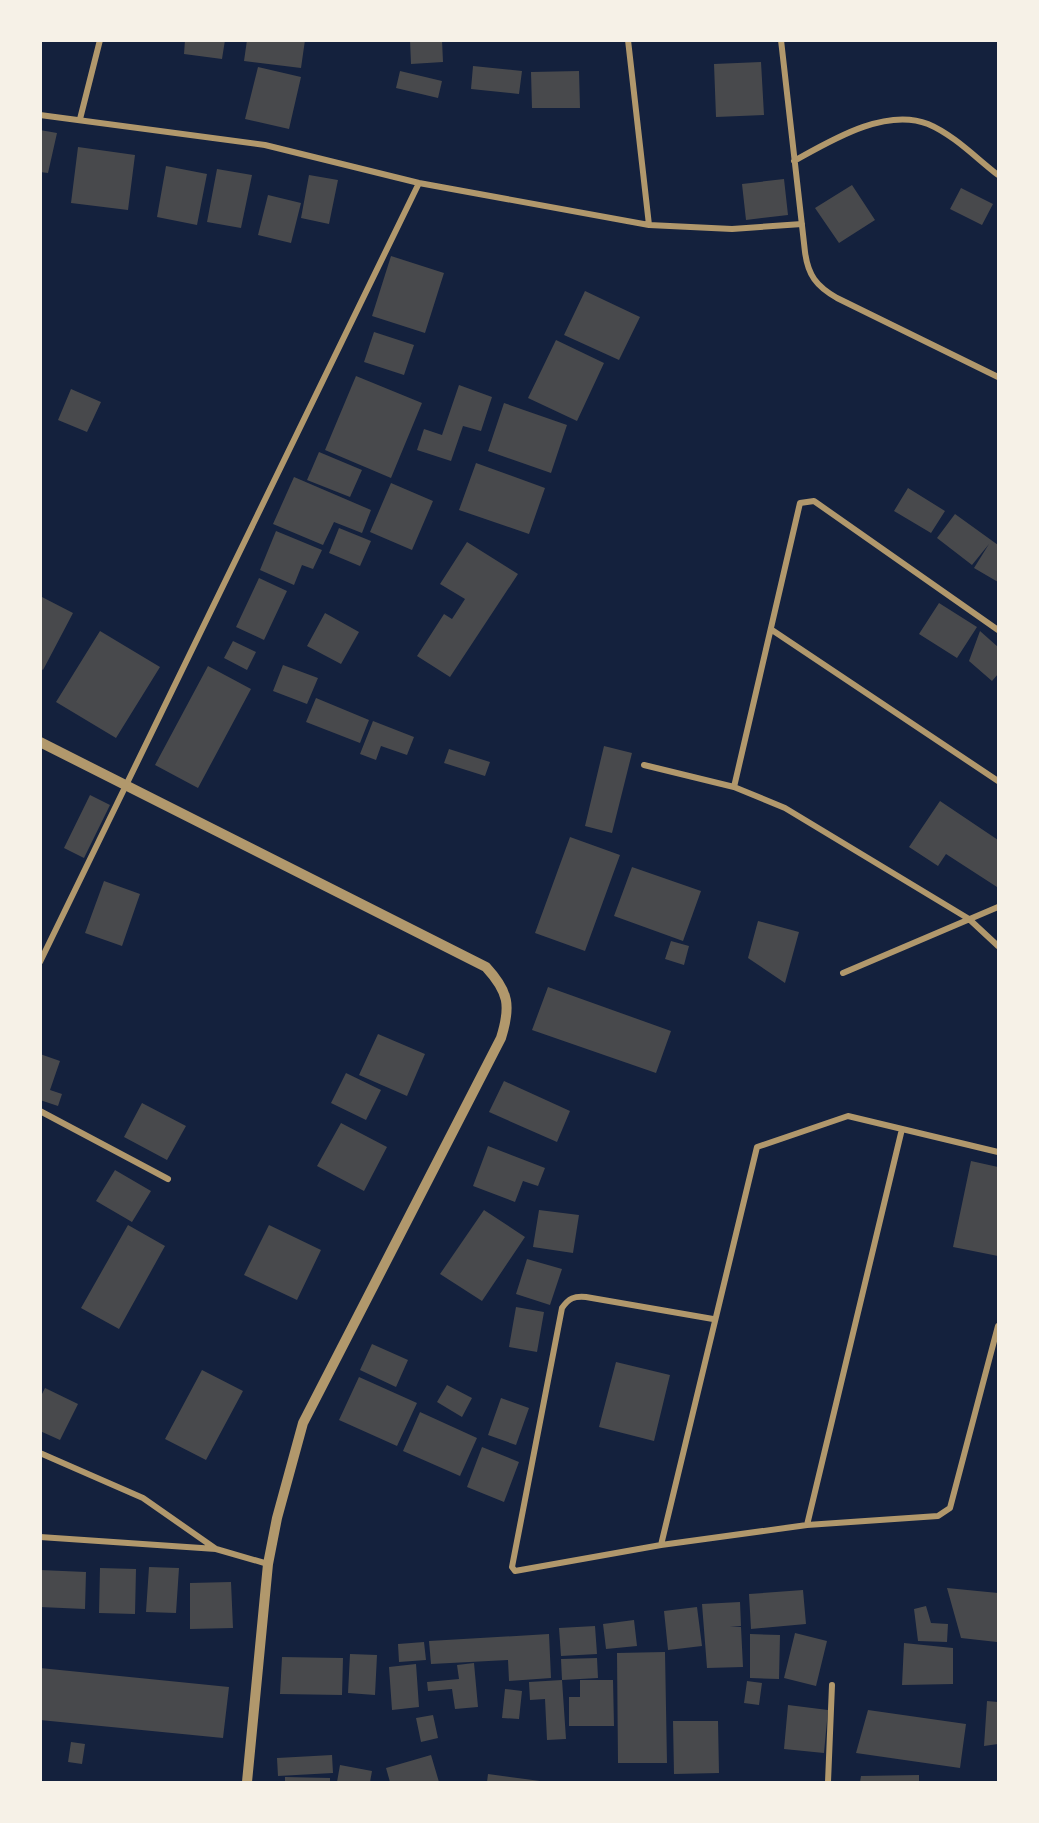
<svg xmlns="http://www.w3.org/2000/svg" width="1039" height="1823" font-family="Jost,sans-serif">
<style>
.building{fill:#48494c}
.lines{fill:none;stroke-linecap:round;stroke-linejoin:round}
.minor{stroke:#b1986c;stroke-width:6}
.tertiary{stroke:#b1986c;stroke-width:10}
</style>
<rect width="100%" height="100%" fill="#14213d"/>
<path class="building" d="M185 40H225L222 59 184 54Z
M247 40H305L301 68 244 61Z
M410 40H442L443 62 411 64Z
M761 62 764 115 716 117 714 64Z
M473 66 522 71 519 94 471 89Z
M258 67 301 77 289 129 245 119Z
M400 71 442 81 438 98 396 88Z
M579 71 580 108H532L531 72Z
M40 130 57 133 48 173 40 172Z
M78 147 135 155 128 210 71 203Z
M166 166 207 174 197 225 157 217Z
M217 169 252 175 241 228 207 222Z
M309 175 338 180 329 224 301 218Z
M784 179 788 215 746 220 742 184Z
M852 185 875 220 839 243 815 208Z
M961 188 993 204 982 225 950 209Z
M268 195 301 203 291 243 258 235Z
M391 256 444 273 425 333 372 316Z
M585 291 640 317 619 360 564 335Z
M374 332 414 345 404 375 364 362Z
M556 340 604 363 577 421 528 398Z
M356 376 422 403 391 478 325 450Z
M459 385 492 397 481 431 463 426 451 461 417 450 424 429 442 435Z
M71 389 101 402 87 432 58 420Z
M504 403 567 425 551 473 488 451Z
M319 452 362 470 350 497 307 480Z
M476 463 545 488 529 534 459 510Z
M294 477 371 510 362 533 334 522 323 545 273 524Z
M391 483 433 501 412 550 370 532Z
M908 488 945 511 931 533 894 511Z
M955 514 998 545V582L974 568 989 544 972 565 937 538Z
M339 528 371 541 360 566 329 553Z
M276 531 322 550 313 569 302 565 294 585 260 570Z
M467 542 518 574 450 677 417 656 444 614 452 619 465 599 440 584Z
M259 578 287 591 264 640 236 627Z
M40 596 73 613 43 670 40 668Z
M939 603 977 627 957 658 919 634Z
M325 613 359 632 341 664 307 646Z
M100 631 160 667 116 738 56 702Z
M980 631 998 647V674L992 681 969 661Z
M233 641 256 652 247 670 224 658Z
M283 665 318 678 307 704 273 691Z
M208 666 251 689 198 788 155 765Z
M316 698 369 720 360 743 306 722Z
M373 721 414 737 407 755 381 746 376 760 360 754Z
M604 746 632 753 612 833 585 826Z
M449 749 490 762 485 776 444 763Z
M90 795 110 805 84 858 64 848Z
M940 801 998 840 997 887 946 854 938 866 909 847Z
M570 837 620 855 585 951 535 933Z
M632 867 701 891 683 941 614 916Z
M104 881 140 894 122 946 85 933Z
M758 921 799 932 785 983 748 958Z
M671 941 689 946 684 965 665 959Z
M548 987 671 1031 656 1073 532 1030Z
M378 1034 425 1054 407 1096 359 1075Z
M40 1054 60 1061 50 1090 62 1094 58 1106 40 1100Z
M346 1073 381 1090 366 1120 331 1103Z
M504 1081 570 1111 557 1142 489 1112Z
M142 1103 186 1126 167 1160 124 1137Z
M341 1123 387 1147 364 1191 317 1166Z
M488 1146 545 1168 538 1186 523 1181 515 1202 473 1186Z
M971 1161 998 1167V1256L953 1247Z
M115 1170 151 1191 132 1222 96 1201Z
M484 1210 525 1237 482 1301 440 1274Z
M539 1210 579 1215 573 1253 533 1247Z
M128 1225 165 1246 119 1329 81 1308Z
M269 1225 321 1250 297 1300 244 1275Z
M527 1259 562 1269 550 1305 516 1294Z
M516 1307 544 1312 537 1352 509 1347Z
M372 1344 408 1360 396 1387 360 1370Z
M616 1362 670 1375 654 1441 599 1427Z
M202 1370 243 1391 206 1460 165 1439Z
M359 1377 417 1403 397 1446 339 1420Z
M447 1385 472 1398 462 1417 437 1402Z
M45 1388 78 1404 60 1440 40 1431V1398Z
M501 1398 529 1408 516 1445 488 1435Z
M420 1412 477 1438 460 1476 403 1451Z
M482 1447 519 1462 504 1502 467 1487Z
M149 1567 179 1568 176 1613 146 1612Z
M100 1568 136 1569 135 1614 99 1613Z
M40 1570 86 1572 85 1609 40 1607Z
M231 1582 233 1628 190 1629V1583Z
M947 1588 998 1593 997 1642 961 1638Z
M803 1590 806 1624 751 1629 749 1594Z
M740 1602 741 1626 730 1627H741L743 1667 707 1668 702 1604Z
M926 1606 931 1623 948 1624 947 1642 918 1641 914 1609Z
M697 1607 702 1646 668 1650 664 1611Z
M634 1620 637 1646 606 1649 603 1624Z
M595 1626 597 1654 561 1656 559 1628Z
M795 1633 827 1641 816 1686 784 1678Z
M549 1634 551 1678 509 1681 508 1660 431 1664 429 1641Z
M750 1634 780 1635 779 1679 750 1678Z
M424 1642 426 1660 399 1662 398 1644Z
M904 1643 953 1648V1684L902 1685Z
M665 1652 667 1763H618L617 1653Z
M350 1654 377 1655 375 1695 348 1693Z
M282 1657 343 1658 342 1695 280 1694Z
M597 1658 598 1678 562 1680 561 1659Z
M474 1663 478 1707 455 1709 452 1689 428 1691 427 1682 459 1679 457 1665Z
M416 1664 419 1707 392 1710 389 1667Z
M40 1668 229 1687 223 1738 40 1720Z
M562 1680 566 1739 547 1740 545 1699 530 1700 529 1682Z
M580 1680H613L614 1726H569V1697H580Z
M747 1681 762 1683 759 1705 744 1703Z
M505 1689 522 1691 519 1719 502 1718Z
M987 1701 998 1702V1744L984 1746Z
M788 1705 828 1710 824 1753 784 1749Z
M868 1710 966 1724 960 1768 856 1753Z
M433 1715 438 1738 421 1742 416 1718Z
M673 1721H718L719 1773 674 1774Z
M71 1742 85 1744 82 1764 68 1762Z
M332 1755 333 1773 278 1776 277 1758Z
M431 1755 439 1782H390L386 1768Z
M340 1765 372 1771 370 1782H337Z
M488 1774 540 1781V1782H487Z
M919 1775V1782H860L861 1776Z
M285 1777 330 1778V1782H285Z"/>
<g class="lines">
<path class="minor" d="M628 40 649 225
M781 40 805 252C808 275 816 286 837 298L998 377
M40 115 265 145 419 183 649 225 732 229 802 224
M80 119 100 40
M794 161C830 141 885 107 928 124 954 135 976 158 998 175
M772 630 998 781
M644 765 734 787 785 808 969 919 998 946
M734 787 800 503 814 501 998 630
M40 962 419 183
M843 973 998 907
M40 1111 168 1179
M713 1319 586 1297C574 1296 569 1298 562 1308L512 1567 515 1571 661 1545 807 1525 938 1516 950 1508 998 1326
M40 1453 143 1498 216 1549
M807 1525 902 1129
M40 1537 216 1549 268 1564
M661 1545 757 1147 848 1116 998 1152
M828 1782 832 1685"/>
<path class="tertiary" d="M40 742 486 967C509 992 511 1006 501 1038L303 1423 277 1518 268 1564 247 1782"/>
</g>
<rect width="1039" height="1823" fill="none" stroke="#f6f1e7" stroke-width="84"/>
</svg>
